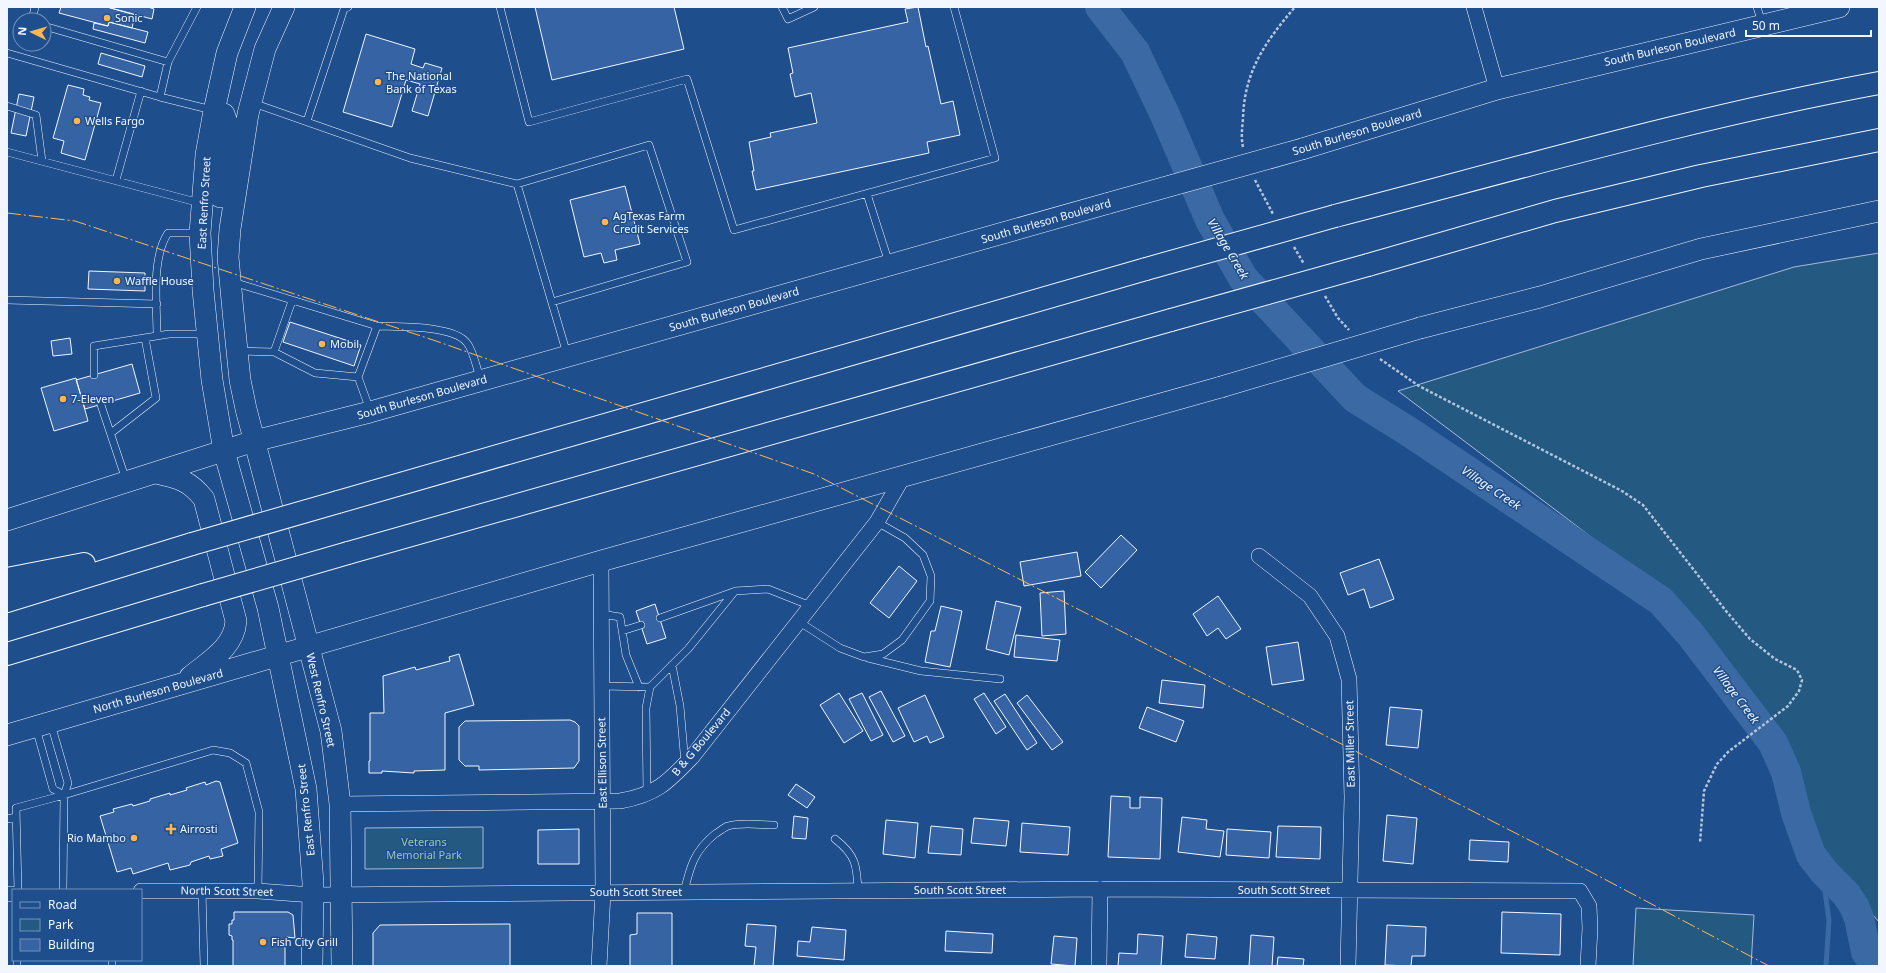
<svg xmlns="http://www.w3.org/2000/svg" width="1886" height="973" font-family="'Noto Sans',sans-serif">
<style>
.green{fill:#245a82;stroke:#a8bbd7}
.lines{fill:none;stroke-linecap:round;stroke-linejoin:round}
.stream{stroke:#3b69a3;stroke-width:5}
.river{stroke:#3b69a3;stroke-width:30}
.building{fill:#3563a3;stroke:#f2f6ff}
.service-casing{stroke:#f2f6ff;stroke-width:8}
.minor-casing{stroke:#f2f6ff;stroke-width:16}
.secondary-casing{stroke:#f2f6ff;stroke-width:22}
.motorway-casing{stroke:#f2f6ff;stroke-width:24}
.path{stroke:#b3c4dc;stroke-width:2.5;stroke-dasharray:3 2;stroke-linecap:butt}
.service{stroke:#1f4e8c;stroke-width:7}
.minor{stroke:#1f4e8c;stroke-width:15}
.secondary{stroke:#1f4e8c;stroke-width:21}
.motorway{stroke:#1f4e8c;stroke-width:22}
.secondary-bridge-casing{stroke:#f2f6ff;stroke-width:22;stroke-linecap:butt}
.motorway-bridge-casing{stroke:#f2f6ff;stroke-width:24;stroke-linecap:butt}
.secondary-bridge{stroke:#1f4e8c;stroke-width:21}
.motorway-bridge{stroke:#1f4e8c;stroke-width:22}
.power{stroke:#ffb74d;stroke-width:1;stroke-dasharray:14 3 2 3;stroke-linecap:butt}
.poi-dot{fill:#ffb74d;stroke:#1f4e8c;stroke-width:1.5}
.labels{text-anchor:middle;stroke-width:3;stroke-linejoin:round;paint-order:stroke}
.poi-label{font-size:11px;fill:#f2f6ff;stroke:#1f4e8c;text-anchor:start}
.street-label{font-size:11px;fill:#f2f6ff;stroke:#1f4e8c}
.park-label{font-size:11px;fill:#97c8a6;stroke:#1f4e8c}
.water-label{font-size:12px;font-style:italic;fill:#f2f6ff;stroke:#1f4e8c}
</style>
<rect width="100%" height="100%" fill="#1f4e8c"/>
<path class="green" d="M1879 253V922L1815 848 1784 745 1672 598 1398 391 1794 267Z
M483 827V868L365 869V828Z
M1636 908 1754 915 1751 966H1633Z"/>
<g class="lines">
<path class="stream" d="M1825 873 1824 885 1829 920 1826 966"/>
<path class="river" d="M1100 7 1135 52 1165 115 1210 220 1243 278 1355 398 1411 433 1661 601 1691 635 1773 743 1786 772 1796 813 1811 855 1825 873 1846 894 1854 906 1859 918 1866 952 1876 966"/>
</g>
<path class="building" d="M61 7H107L135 15 132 28 109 22 108 26 59 13Z
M107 7H148L154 9 152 19Z
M535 7H674L684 49 552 80Z
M918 7 926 47 928 46 941 104 953 101 960 135 927 142 929 153 756 190 752 171H754L749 142 771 137 770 133 817 123 811 93 795 97 790 74 793 73 788 48 908 22 905 9Z
M109 22 148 32 145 43 93 29 94 23 108 26Z
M366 34 415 49 411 64 423 68 425 63 442 68 428 116 412 111 420 84 406 80 392 127 343 112Z
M101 53 145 66 142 77 98 64Z
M68 85 84 89 83 95 90 97 89 100 101 103 85 160 61 153 64 141 53 138Z
M19 94 34 97 26 136 11 133Z
M625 186 640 244 615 250 617 260 604 263 601 253 584 257 570 200Z
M89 271 145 273V291L88 289Z
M290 322 361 345 354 366 283 342Z
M70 338 72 354 53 356 51 341Z
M132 364 140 393 85 409 76 380Z
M76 378 88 421 54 431 41 388Z
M1121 535 1137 550 1101 588 1085 572Z
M1077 552 1081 576 1024 586 1020 562Z
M1379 559 1394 599 1370 608 1364 589 1348 595 1340 573Z
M899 566 917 581 889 618 870 603Z
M1064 591 1066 634 1042 636 1040 593Z
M1218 596 1241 629 1226 639 1218 628 1207 636 1193 614Z
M996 601 1021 607 1009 655 986 649Z
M655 604 666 638 647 644 636 611Z
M941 606 962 611 950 667 925 662 931 631H935Z
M1016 635 1060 640 1057 661 1014 657Z
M1298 642 1304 680 1272 685 1266 647Z
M459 654 474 705 445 713V770L414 771V773L382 771V773H369V761H370V713H384L383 676 415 667 416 670 450 661 449 657Z
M1162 680 1205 685 1203 708 1159 703Z
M881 691 905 736 893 742 869 697Z
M839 693 863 731 844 743 820 705Z
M862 693 883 735 871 741 849 699Z
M984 693 1006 727 996 734 974 699Z
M1005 694 1037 743 1027 750 994 701Z
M925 695 944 737 930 743 927 736 914 742 898 708Z
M1027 695 1063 742 1052 750 1017 703Z
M1147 707 1184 721 1176 742 1139 728Z
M1390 707 1422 710 1418 748 1386 745Z
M570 720 575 722 579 726V761L574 768 479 770V766H465L459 760V727L465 721Z
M216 781 220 782 238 843 221 849 223 856 210 859 209 856 191 862 190 865 170 870 168 863 133 874 131 868 117 872 100 816 114 812 113 809 132 804 133 806 150 801V799L170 793V795L187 790 186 788 205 782 206 785Z
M796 784 815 797 807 808 788 795Z
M1111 796 1130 797V808H1140V797L1162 798 1160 859 1108 857Z
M1387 815 1417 818 1413 864 1383 861Z
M794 816 808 818 806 839 792 838Z
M1182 817 1207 820 1206 829 1224 831 1220 857 1178 852Z
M974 818 1009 821 1006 846 971 843Z
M886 820 918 823 915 858 883 854Z
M1022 823 1070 827 1068 855 1020 852Z
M931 826 963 829 961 855 928 853Z
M1278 826 1321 827 1320 859 1276 857Z
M579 829V864H538V830Z
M1227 829 1271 832 1269 858 1226 855Z
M1470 840 1509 842 1508 862 1469 860Z
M234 912H288L293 915 295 938 286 937 285 939V966H233V940H232V936L229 935V924H232V920H234Z
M1502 912 1561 914 1560 955 1501 953Z
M637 913H672V966H630V935L637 934Z
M510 924V966H373V933L380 925Z
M747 924 776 926 773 966H754L756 947 745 946Z
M1387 925 1426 927 1425 956H1412L1411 966 1385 965Z
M812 927 846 930 844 960 797 956 798 941 810 942Z
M946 931 993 934 992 953 945 951Z
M1138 934 1163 936 1161 966H1118L1119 953 1137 954Z
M1187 934 1217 937 1215 959 1185 957Z
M1251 935 1274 937 1272 966H1249Z
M1054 936 1077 938 1075 966 1051 964Z
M1278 957 1304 959 1303 966H1277Z"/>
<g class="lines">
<g class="service-casing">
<path id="service" d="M500 7 529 122 687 79 734 230 995 158 954 7
M782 7 788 19 814 7
M1757 7 1762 23
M32 20 35 7
M44 26 168 62 160 97 212 110
M7 53 160 97
M168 62 197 7
M253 103 410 158 517 184
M7 106 36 115 42 161
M307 121 344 9 348 7
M7 152 200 203
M116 180 141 91
M867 194 889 263
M233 282 377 326 358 377 370 410
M7 300 157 304
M552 302 687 262 649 145 517 184 567 354
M377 326C398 327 454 325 467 343 473 350 477 369 480 378
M157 336C157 306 151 258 168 233H198
M240 351 274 352 315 373 358 377
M274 352 292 301
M94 375V346L169 334H206
M101 405 126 480
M111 433 156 398 145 338
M601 614 620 617 626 655 639 687
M660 618 733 592
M798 621 840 648 864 657 883 654 902 640 930 601 931 576 923 555 905 538 877 522
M622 631 641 625
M868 658 921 671 1000 679
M672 665 680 706 685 764
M601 686 650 687 688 649 735 591 768 589 811 606
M51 724 68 783 64 795 63 890
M36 728 53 789 64 795
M647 794 646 708 650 687
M7 819 16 817
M835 839C856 855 857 866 858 891
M18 890 16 808 64 795 213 750 230 753 246 763 259 812 258 891
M202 890 204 966
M684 892C690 867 694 851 715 834 719 832 724 827 728 826 742 822 760 825 774 825
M17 966V960
M112 966V960"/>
</g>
<g class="minor-casing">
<path id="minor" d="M1474 7 1497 89
M1259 556 1310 596 1337 636 1349 679 1352 797 1348 966
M340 804 620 801C656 795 668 782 692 757L877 522 904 475
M141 891H258L313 895 1100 889 1580 891 1589 906 1590 928 1588 966
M7 894H13
M599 966 603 893 601 561
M1099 966 1100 889"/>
</g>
<g class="secondary-casing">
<path id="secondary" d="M245 7 227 53 214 111 206 155 200 233 203 290 212 380 224 451 268 608 306 789 313 883 312 966
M284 7 265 49 248 114 230 229 228 257 233 311 240 380 246 409 331 731 340 804 342 966
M214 111 224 114 228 125 220 197
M1302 149 1497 89 1839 7
M1420 328 1540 297 1701 249 1879 211
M156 473C179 478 190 481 204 499L236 621C234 648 209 661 190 677
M7 520 254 441 370 412 1109 203
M7 735 601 561 1221 387"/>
</g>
<g class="motorway-casing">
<path id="motorway" d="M1335 216C1516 169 1695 117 1879 83
M1368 265 1555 211 1701 176 1879 140
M338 502 1146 269
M348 553 1171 320
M7 579 84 564
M7 601 192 544
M7 654 203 595"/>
</g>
<path class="path" d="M1243 147C1241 138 1242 129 1243 119 1244 72 1265 42 1295 7
M1255 180 1273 214
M1294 247 1304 264
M1325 296 1338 318 1349 330
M1380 359 1419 386 1622 491 1643 505 1726 611 1750 639 1775 659 1797 670 1802 680 1799 691 1788 706 1728 752 1717 764 1704 791 1700 843"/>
<use href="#service" class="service"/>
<use href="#minor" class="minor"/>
<use href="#secondary" class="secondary"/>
<use href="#motorway" class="motorway"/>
<g class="secondary-bridge-casing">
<path id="secondary-bridge" d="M1109 203 1302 149
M1221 387 1420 328"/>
</g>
<g class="motorway-bridge-casing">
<path id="motorway-bridge" d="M1146 269 1335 216
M1171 320 1368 265
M192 544 338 502
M203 595 348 553"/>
</g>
<use href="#secondary-bridge" class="secondary-bridge"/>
<use href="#motorway-bridge" class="motorway-bridge"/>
<path class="power" d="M7 213 75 221 436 341 814 474 1572 862 1769 966"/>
</g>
<g class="poi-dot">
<circle cx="107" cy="18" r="4"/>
<circle cx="378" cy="82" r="4"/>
<circle cx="77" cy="121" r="4"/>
<circle cx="605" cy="222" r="4"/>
<circle cx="117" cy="281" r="4"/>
<circle cx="322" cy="344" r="4"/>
<circle cx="63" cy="399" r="4"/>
<path d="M169 823h4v4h4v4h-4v4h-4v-4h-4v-4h4z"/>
<circle cx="134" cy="838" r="4"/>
<circle cx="263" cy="942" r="4"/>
</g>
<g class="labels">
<g class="poi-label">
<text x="115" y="22">Sonic</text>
<text x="386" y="80">The National<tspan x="386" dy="13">Bank of Texas</tspan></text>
<text x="85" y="125">Wells Fargo</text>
<text x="613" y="220">AgTexas Farm<tspan x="613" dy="13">Credit Services</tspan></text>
<text x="125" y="285">Waffle House</text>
<text x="330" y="348">Mobil</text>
<text x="71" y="403">7-Eleven</text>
<text x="180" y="833">Airrosti</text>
<text x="126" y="842" text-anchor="end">Rio Mambo</text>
<text x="271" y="946">Fish City Grill</text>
</g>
<g class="street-label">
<text transform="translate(1670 47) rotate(-13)" y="4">South Burleson Boulevard</text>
<text transform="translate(1357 132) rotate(-17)" y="4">South Burleson Boulevard</text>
<text transform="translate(204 203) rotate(-87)" y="4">East Renfro Street</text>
<text transform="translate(1046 221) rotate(-16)" y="4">South Burleson Boulevard</text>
<text transform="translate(734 309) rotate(-16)" y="4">South Burleson Boulevard</text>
<text transform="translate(422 397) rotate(-16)" y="4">South Burleson Boulevard</text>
<text transform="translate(158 691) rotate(-16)" y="4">North Burleson Boulevard</text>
<text transform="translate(321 700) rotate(77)" y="4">West Renfro Street</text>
<text transform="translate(701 742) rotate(-50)" y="4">B &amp; G Boulevard</text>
<text transform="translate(1350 744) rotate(-91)" y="4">East Miller Street</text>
<text transform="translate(602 763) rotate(-91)" y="4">East Ellison Street</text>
<text transform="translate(306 810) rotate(-96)" y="4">East Renfro Street</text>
<text x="960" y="894">South Scott Street</text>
<text x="1284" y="894">South Scott Street</text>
<text transform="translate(227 891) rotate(1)" y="4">North Scott Street</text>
<text x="636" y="896">South Scott Street</text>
</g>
<g class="park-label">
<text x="424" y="846">Veterans<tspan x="424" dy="13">Memorial Park</tspan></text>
</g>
<g class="water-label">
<text transform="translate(1228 249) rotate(59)" y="4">Village Creek</text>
<text transform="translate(1491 488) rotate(34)" y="4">Village Creek</text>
<text transform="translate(1736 695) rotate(53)" y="4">Village Creek</text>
</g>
</g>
<rect width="1886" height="973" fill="none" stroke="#f2f6ff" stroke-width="16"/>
<rect x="12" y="889" width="130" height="72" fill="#1f4e8c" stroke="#7391ba"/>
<rect x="20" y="902" width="20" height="6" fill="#1f4e8c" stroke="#7391ba"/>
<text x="48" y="909" font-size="12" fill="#f2f6ff">Road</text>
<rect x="20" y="919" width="20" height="12" fill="#245a82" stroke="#7391ba"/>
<text x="48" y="929" font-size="12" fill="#f2f6ff">Park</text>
<rect x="20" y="939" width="20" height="12" fill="#3563a3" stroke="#7391ba"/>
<text x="48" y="949" font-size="12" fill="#f2f6ff">Building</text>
<g transform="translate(32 32) rotate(275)"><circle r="19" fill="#1f4e8c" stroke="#7391ba"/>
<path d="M0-3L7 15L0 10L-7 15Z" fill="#ffb74d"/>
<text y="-6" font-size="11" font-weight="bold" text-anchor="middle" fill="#f2f6ff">N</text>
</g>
<path d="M1746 30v6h125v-6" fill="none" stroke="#f2f6ff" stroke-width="2"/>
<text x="1752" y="30" font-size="12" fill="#f2f6ff" stroke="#1f4e8c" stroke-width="3" paint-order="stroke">50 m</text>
</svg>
